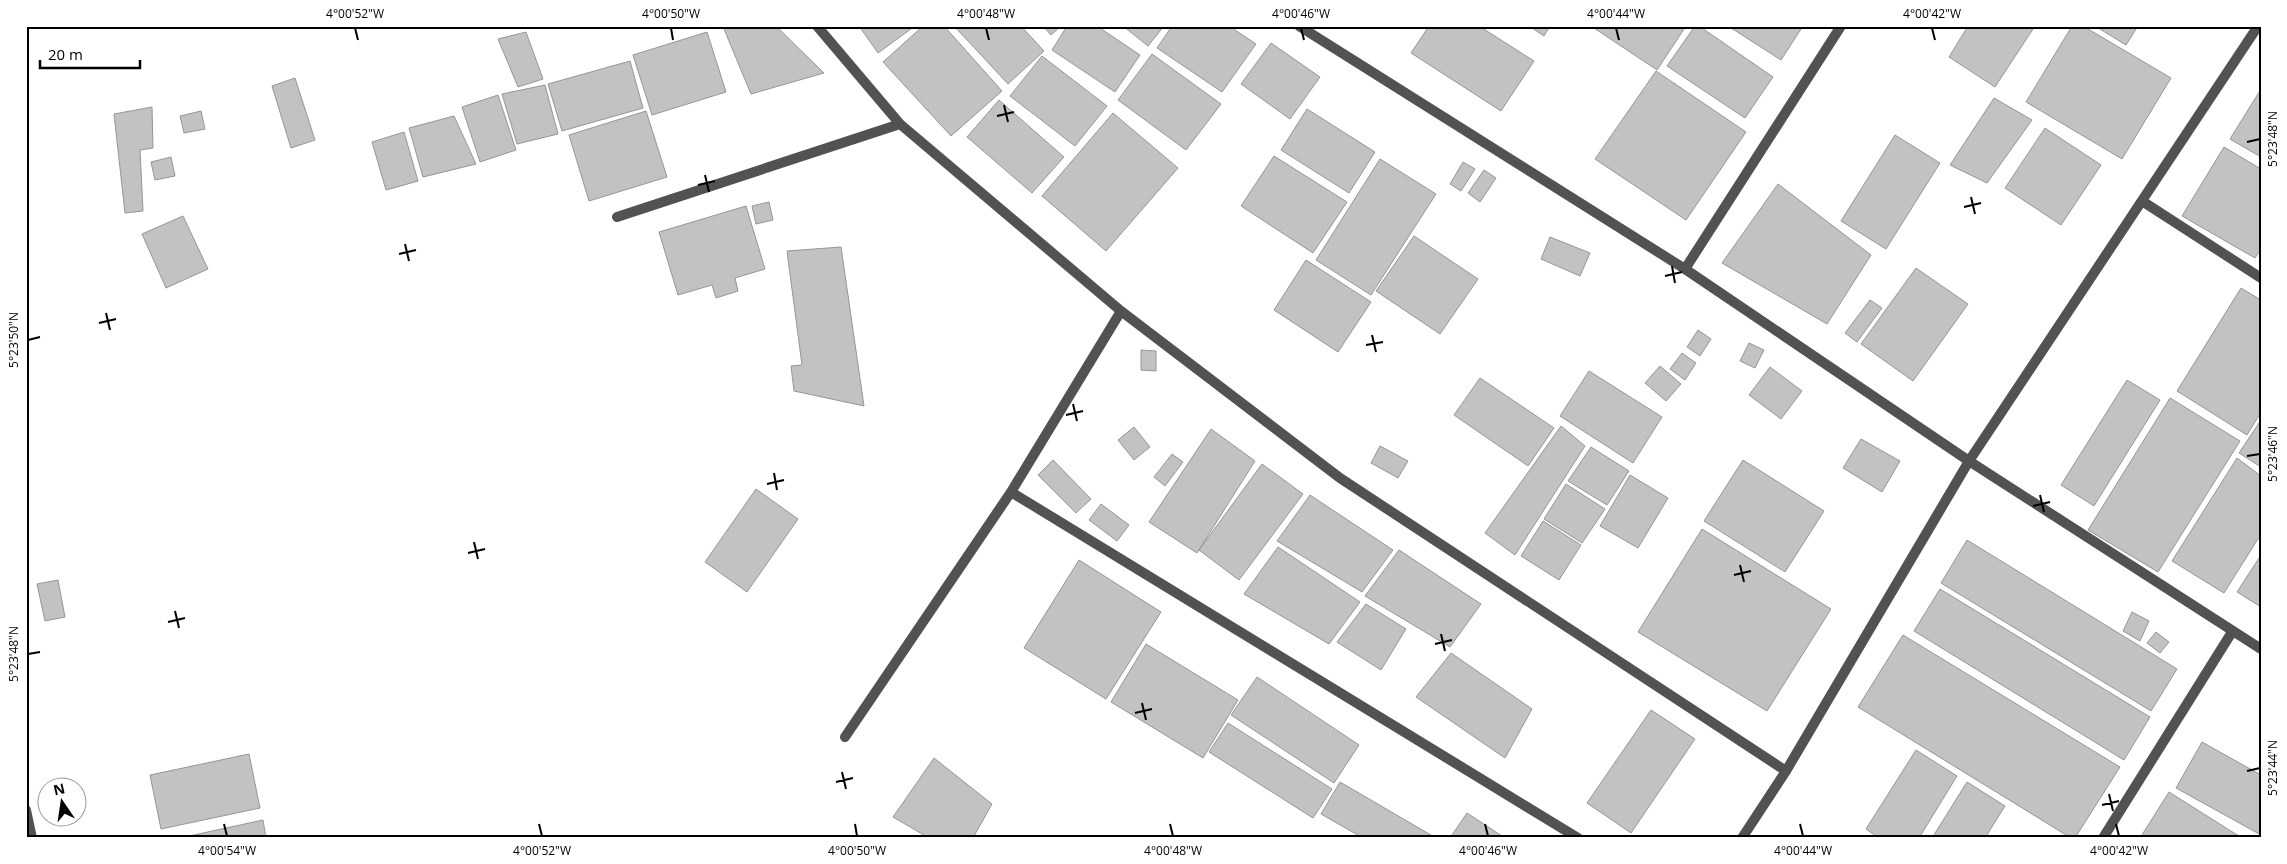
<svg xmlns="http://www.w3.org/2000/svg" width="2287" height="864" font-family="'Open Sans',sans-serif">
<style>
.building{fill:#c2c2c2;stroke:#969696}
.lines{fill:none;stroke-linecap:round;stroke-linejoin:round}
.street{stroke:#525252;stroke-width:10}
.ticks{fill:none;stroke:#000;stroke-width:2}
.neatline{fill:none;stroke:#000;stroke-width:2}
.ticks-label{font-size:12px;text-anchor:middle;fill:#000}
</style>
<rect width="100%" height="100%" fill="#fff"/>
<path class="building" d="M729 26H776L824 73 751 94 724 29Z
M859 26H915L878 53Z
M923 26H944L1002 91 951 136 883 62Z
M954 26H1021L1044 51 1008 84Z
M1043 26H1061L1051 35Z
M1067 26H1097L1140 55 1115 92 1052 50Z
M1123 26H1164L1148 46Z
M1172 26H1229L1256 44 1222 92 1157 48Z
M1429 26H1479L1534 61 1501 111 1411 53Z
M1529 26H1550L1544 36Z
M1591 26H1686L1657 70Z
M1695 26H1699L1773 77 1745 118 1667 66Z
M1728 26H1803L1781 60Z
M1968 26H2035L1995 87 1949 57Z
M2072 26H2083L2171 78 2122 159 2026 102Z
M2095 26H2138L2126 45Z
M526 32 543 79 518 87 498 39Z
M707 32 726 92 652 115 633 55Z
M1271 43 1320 77 1290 119 1241 84Z
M1152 54 1221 104 1186 150 1118 100Z
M1042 56 1107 106 1075 146 1010 96Z
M630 61 643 108 562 131 548 84Z
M1656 71 1746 132 1686 220 1595 159Z
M295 78 315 140 291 148 272 86Z
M545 85 558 134 517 144 502 94Z
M2261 89V157L2230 139Z
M498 95 516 150 480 162 462 107Z
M1994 98 2032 120 1987 183 1950 165Z
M999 100 1064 157 1032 193 967 137Z
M152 107 153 148 140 150 143 211 125 213 114 114Z
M1307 109 1375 152 1349 193 1281 150Z
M201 111 205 129 184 133 180 116Z
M646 111 667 177 589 201 569 135Z
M1113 113 1178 168 1106 251 1042 196Z
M454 116 476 164 423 177 409 128Z
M2045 128 2101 165 2061 225 2005 188Z
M404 132 418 181 386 190 372 142Z
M1895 135 1940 163 1886 249 1841 221Z
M2224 147 2261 169V249L2255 258 2182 216Z
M1274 156 1347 202 1313 253 1241 206Z
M171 157 175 176 155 180 151 162Z
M1380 159 1436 194 1371 295 1316 260Z
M1463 162 1475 169 1461 191 1450 184Z
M1484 170 1496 178 1480 202 1468 193Z
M1778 184 1871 255 1827 324 1722 263Z
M769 202 773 220 756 224 752 206Z
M746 206 765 269 735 278 738 291 716 298 712 285 678 295 659 232Z
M183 216 208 269 166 288 142 234Z
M1414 236 1478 279 1440 334 1376 291Z
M1550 237 1590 253 1580 276 1541 259Z
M841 247 864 406 794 391 791 366 802 365 787 251Z
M1306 260 1371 302 1338 352 1274 310Z
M1916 268 1968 304 1913 381 1861 344Z
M2241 288 2261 300V412L2247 435 2177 391Z
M1870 300 1882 308 1857 342 1845 333Z
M1698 330 1711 339 1700 356 1687 347Z
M1749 343 1764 350 1755 368 1740 361Z
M1141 350 1156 351V371L1141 370Z
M1682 353 1696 363 1685 380 1670 369Z
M1660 366 1681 384 1666 401 1645 383Z
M1770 367 1802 391 1781 419 1749 395Z
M1589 371 1662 417 1633 463 1560 416Z
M1480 378 1554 428 1528 466 1454 415Z
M2127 380 2160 400 2094 506 2061 485Z
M2170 398 2240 441 2158 572 2088 530Z
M2261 420V467L2239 453Z
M1561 426 1585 446 1515 555 1485 533Z
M1134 427 1150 447 1134 460 1118 440Z
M1211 429 1255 461 1197 553 1149 522Z
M1861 439 1900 461 1882 492 1843 468Z
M1380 446 1408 461 1398 478 1371 463Z
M1591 447 1629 471 1607 505 1568 481Z
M1172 454 1183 462 1165 486 1154 477Z
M2237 458 2261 476V534L2224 593 2172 561Z
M1053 460 1091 499 1076 513 1038 475Z
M1743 460 1824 511 1785 572 1704 521Z
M1262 464 1303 494 1239 580 1199 550Z
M1630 475 1668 498 1638 548 1600 526Z
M1566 484 1605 509 1582 543 1544 519Z
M756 489 798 519 747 592 705 562Z
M1310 495 1393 550 1362 592 1277 541Z
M1101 504 1129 525 1117 541 1089 520Z
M1543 521 1581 545 1559 580 1521 556Z
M1702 529 1831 609 1767 711 1638 632Z
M1967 540 2177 669 2151 711 1941 583Z
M1278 547 1360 602 1329 644 1244 594Z
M1399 550 1481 604 1450 647 1365 596Z
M2261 555V607L2237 592Z
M1079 560 1161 612 1106 699 1024 648Z
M58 580 65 617 45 621 37 584Z
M1940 589 2150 717 2124 760 1914 631Z
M1366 604 1406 629 1381 670 1337 642Z
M2132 612 2149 621 2140 641 2123 631Z
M2156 632 2169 642 2160 653 2147 643Z
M1903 635 2120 767 2075 838H2071L1858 707Z
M1146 644 1238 700 1203 758 1111 702Z
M1451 653 1532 709 1505 758 1416 697Z
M1257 677 1359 745 1334 783 1231 715Z
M1651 710 1695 739 1631 833 1587 803Z
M1228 723 1332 789 1313 818 1209 752Z
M2202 742 2261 775V835L2176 788Z
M1916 750 1957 776 1919 838H1879L1866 829Z
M249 754 260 808 161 829 150 775Z
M934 758 992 804 973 838H929L893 817Z
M1340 782 1436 838H1363L1321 814Z
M1967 782 2005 806 1985 838H1932Z
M2169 792 2242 838H2140Z
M1467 813 1505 838H1450Z
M263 820 266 838H180Z"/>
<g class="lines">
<path class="street" d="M817 26 900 124 1121 311 1340 478 1786 771
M1299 26 1685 269 1969 461 2261 649
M2142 201 2261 278
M617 217 900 124
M1685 269 1841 26
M1011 492 1578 838
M845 737 1011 492 1121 311
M26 810 32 838
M1742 838 1786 771 1969 461 2258 26
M2103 838 2232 632"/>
</g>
<path class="ticks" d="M355 28 358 40M671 28 673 40M986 28 989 40M1301 28 1304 40M1616 28 1619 40M1932 28 1935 40M1004 105 1008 122M997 116 1014 112M2247 142 2260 139M705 175 709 192M698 185 715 181M1971 197 1975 214M1964 207 1981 203M405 244 409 261M399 254 416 250M1672 266 1675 283M1665 276 1682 272M106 313 110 330M99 323 116 319M1372 335 1376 352M28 340 40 337M1366 345 1383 342M1073 404 1077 421M1066 415 1083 411M2247 456 2260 454M774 473 777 490M767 484 784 480M2040 495 2044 512M2033 506 2050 502M474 542 478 559M468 553 485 549M1740 565 1744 582M1734 575 1751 571M175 611 179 628M168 622 185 618M1441 634 1445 651M1435 644 1452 640M28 654 40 652M1142 703 1146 720M1135 713 1152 709M2247 771 2260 768M842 772 846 789M836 782 853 778M2109 794 2113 811M2102 805 2119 801M224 824 227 836M539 824 542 836M855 824 857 836M1170 824 1173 836M1485 824 1488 836M1800 824 1803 836M2116 824 2119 836"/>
<rect width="2287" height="864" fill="none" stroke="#ffffff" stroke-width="55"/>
<g transform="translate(62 802) rotate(347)"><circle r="24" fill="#ffffff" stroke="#999999"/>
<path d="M0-4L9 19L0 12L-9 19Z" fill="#000000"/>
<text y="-8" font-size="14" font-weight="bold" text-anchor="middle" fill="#000000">N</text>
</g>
<path d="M40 60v8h100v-8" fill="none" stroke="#000000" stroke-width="2.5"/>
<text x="48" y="60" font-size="15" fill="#000000" stroke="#ffffff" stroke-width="4" paint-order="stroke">20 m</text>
<rect x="28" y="28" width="2232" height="808" class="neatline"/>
<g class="ticks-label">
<text x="355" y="18">4°00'52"W</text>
<text x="671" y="18">4°00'50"W</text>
<text x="986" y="18">4°00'48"W</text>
<text x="1301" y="18">4°00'46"W</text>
<text x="1616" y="18">4°00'44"W</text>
<text x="1932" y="18">4°00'42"W</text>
<text transform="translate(2273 139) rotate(-90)" y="4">5°23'48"N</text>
<text transform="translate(14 340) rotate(-90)" y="4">5°23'50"N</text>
<text transform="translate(2273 454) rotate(-90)" y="4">5°23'46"N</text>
<text transform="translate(14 654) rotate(-90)" y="4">5°23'48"N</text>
<text transform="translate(2273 768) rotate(-90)" y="4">5°23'44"N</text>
<text x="227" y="855">4°00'54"W</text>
<text x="542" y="855">4°00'52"W</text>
<text x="857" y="855">4°00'50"W</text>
<text x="1173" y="855">4°00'48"W</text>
<text x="1488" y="855">4°00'46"W</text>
<text x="1803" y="855">4°00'44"W</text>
<text x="2119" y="855">4°00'42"W</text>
</g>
</svg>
